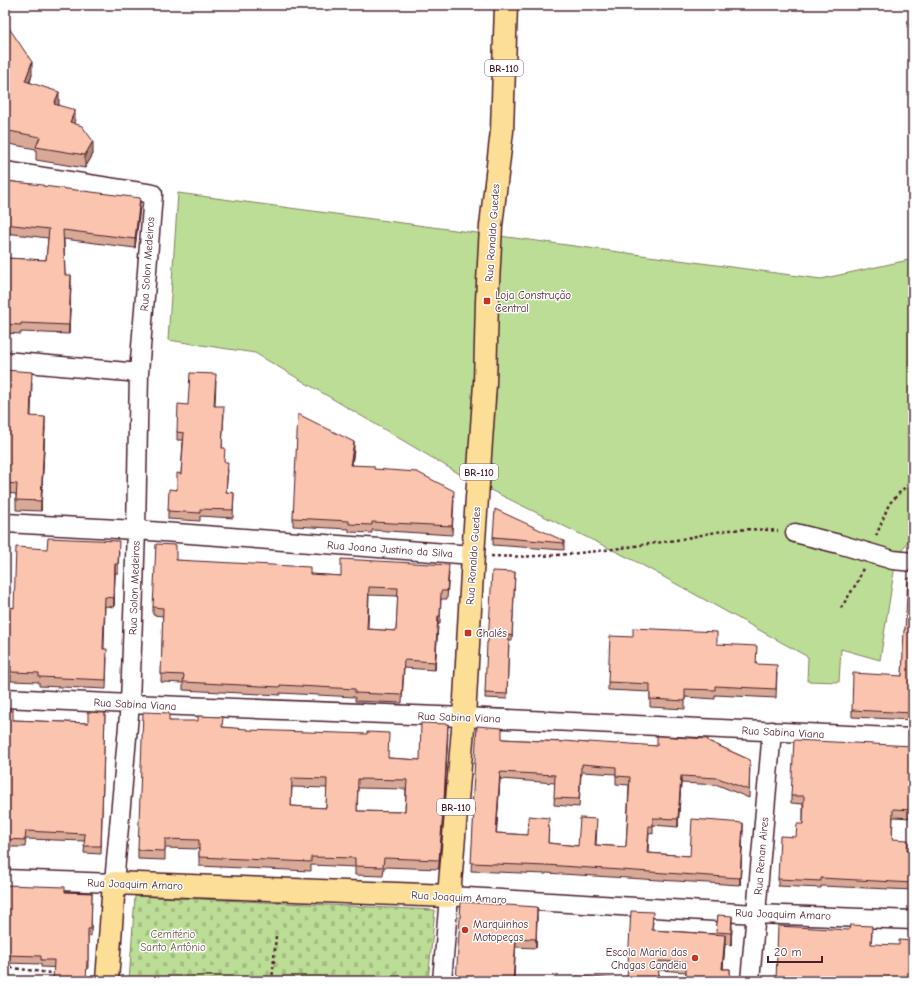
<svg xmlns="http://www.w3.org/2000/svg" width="918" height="986" font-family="'Comic Neue',sans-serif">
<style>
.grass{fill:#bcdd96;stroke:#837e60}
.cemetery{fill:url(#cemetery-stones);stroke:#837e60}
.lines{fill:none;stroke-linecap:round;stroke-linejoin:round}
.minor-casing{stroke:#4a1f2b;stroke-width:21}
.major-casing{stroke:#4a1f2b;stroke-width:25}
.path{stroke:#4a1f2b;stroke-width:2.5;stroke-dasharray:3 3;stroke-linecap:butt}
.minor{stroke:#fff;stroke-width:18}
.major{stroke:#fcde96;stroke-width:22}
.wall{fill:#d8a996;stroke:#4a1f2b;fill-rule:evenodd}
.shaded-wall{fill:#b0897a;stroke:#4a1f2b}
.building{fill:#fbc4ae;stroke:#4a1f2b;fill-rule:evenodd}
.poi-dot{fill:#c8321e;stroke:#fff;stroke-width:1.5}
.labels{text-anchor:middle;stroke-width:3;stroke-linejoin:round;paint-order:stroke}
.shield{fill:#fff;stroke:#80626b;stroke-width:1}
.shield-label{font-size:10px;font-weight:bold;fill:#4a1f2b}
.street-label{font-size:11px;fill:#4a1f2b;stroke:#fff}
.poi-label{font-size:11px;fill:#4a1f2b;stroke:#fff;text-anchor:start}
.park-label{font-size:11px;fill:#6c584b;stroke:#fff}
</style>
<defs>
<pattern id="cemetery-stones" width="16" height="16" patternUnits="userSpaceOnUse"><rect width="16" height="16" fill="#bcdd96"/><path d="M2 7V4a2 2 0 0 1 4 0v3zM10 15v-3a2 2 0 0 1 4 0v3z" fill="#a3bd81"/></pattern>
</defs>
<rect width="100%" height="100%" fill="#fff"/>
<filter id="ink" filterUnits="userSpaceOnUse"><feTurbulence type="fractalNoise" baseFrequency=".025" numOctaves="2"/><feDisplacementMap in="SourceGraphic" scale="8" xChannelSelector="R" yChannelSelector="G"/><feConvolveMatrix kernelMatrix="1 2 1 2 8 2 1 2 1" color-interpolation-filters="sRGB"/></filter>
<g filter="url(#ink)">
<path class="grass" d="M178 193 821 279 913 259V534L896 559 880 660 841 649 839 682 807 681 808 657 633 560 468 479 255 353 168 340Z"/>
<path class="cemetery" d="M135 896 435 910 428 981H129Z"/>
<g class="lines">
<g class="minor-casing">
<path id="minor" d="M5 171 153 194 139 373 136 530 130 704 114 883 5 879
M5 361 139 373
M5 523 136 530 473 555
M795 533 839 544 893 560 913 562
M5 698 130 704 464 717 913 738
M442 981 449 896 756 914 913 920
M750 981 772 731"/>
</g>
<g class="major-casing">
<path id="major" d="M107 981 114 883 449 896 464 717 473 555 485 384 487 301 491 226 502 131 506 5"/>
</g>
<path class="path" d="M876 536 889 504 902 490 913 481
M491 556C553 559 615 549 676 540 694 537 712 532 730 530 746 529 762 529 778 531
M841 608 858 581 863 568
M5 967 50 973
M272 981 276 936"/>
<use href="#minor" class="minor"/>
<use href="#major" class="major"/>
</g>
<path class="wall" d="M5 22 32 75 30 82 59 104V105L75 123 93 154 85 168 36 160V149L9 144Z
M5 181 43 186 140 207 135 248 64 239 65 275 71 284 69 334 21 332V334L5 333V258L46 260 48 238 5 233Z
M5 370 32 382 31 416 45 427 41 511 16 510V494L5 493Z
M216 381 215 406 224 414 222 448 224 462 228 470 226 492 234 493 233 518 200 516V521L168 519V511L177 490 181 474 183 440H177V432L188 405Z
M354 450 352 465 374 469 454 500 452 535 372 530V533L349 532V529L293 526V518Z
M493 537 564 541V550L493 545Z
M47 549 119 551 118 573H115L114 607 105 606 104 649 107 658 106 689 39 686V682L11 681V675H5V607L14 608Z
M176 560 310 574 341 576 449 573 447 599H441L440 624H438L435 670 404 668 402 703 355 701V697L280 693V695L183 690V683L161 682 163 616 153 615V607ZM369 595 398 596 396 631 368 629Z
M515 572 512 641H509L507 699 485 698 488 642Z
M913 579V720L852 717V710L902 676 905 630Z
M717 644 757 664 777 673 776 698 715 695V699L685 697V709L650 707V692L608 690V682Z
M5 710 13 720 88 723 105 713 101 854 84 853 85 841 26 839 25 847H5Z
M169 721 223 727 247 730 388 758 420 760 448 733 444 809 439 869 384 867 383 876 355 875V867L311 865V871L199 866V849L165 848V860L138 859V850ZM292 787 327 788 326 808 291 806ZM358 788 406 789 405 811 400 812 357 811Z
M502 739 563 742 657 746 708 741 750 760 749 798 718 785 681 783 678 827 653 825V834L649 833 648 853 690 856 743 830 740 885 546 873V874L471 871 474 816H472V808ZM582 772 616 774V784L629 785 626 847 596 845 597 827 578 846 548 843 549 825 528 835 496 833 500 779 555 783 554 805 579 807 581 775H582Z
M913 746V812H912V818L893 817 892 839 908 850H913V890L821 886V888L778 886V879L803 824V804L791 803V796Z
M5 885 65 892 92 893 91 936H88V969L41 967V964L5 963Z
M718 915 732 927 731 945 725 944 723 969H730V981H686V972L659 970 658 981H576L627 980 653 922 652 930 716 934Z
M537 916 536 948 516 947 456 981Z
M872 934 871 944 913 981H776Z"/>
<path class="shaded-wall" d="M32 62V75L25 94V81Z
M59 92V104L54 117V104Z
M75 110V123L70 135V122Z
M9 131V144L5 154V141Z
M93 141V154L85 168V155Z
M140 198V207L135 248V239Z
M71 275V284L69 334V325Z
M45 417V427L41 511V501Z
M354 442V450L350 473V465Z
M115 564V573L114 607V598Z
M438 616V624L435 670V662Z
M448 724 444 809 439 869V860Z
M500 772V779L496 840V833Z
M681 776V783L678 827V819Z
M743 823V830L740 885V878Z
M537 907V916L536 948V939Z
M732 916V927L731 945V933Z
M725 935V944L722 978V969Z
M516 938 514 981H513Z"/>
<path class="building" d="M5 22 32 62 25 81 59 92 54 104 75 110 70 122 82 126 93 141 85 155 36 147 40 137 9 131 5 141Z
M5 181 43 185V186L140 198 135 239 63 230 65 275H71L69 325 21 323V325L5 324V258L46 260 49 229 5 224Z
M5 370 32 372 30 416 45 417 41 501 16 500 17 484 5 483Z
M190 373 216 374 214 406H224L222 448H225L224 462H228L226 492 234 493 233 510 200 509V513L168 511 169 489 177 490V473L181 474 184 433 177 432 178 404 188 405Z
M298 414 354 442 350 465 374 466V469L417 472 454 491 452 526 372 522V525L349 524V521L293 518Z
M495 509 564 541V543L493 537Z
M48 538 119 541 118 564H115L114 598 105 597 103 649H107L106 680 39 677V673L11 672V666H5V607L14 608 16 547 47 549Z
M156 544 176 545V560L310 567V574L341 576V559L449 565 447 591H441L440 616H438L435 662 404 660 402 695 355 693V689L280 685V687L183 682 184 675 161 674 163 608 153 607ZM369 587 398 588 396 631 367 629Z
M492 571 515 572 512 636 509 635 507 694 485 693 487 642H488L490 609Z
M908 578 913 579V713L852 710 853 673 902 676 904 630H905Z
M633 628 717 632V644L757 646 756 664 777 665 776 689 715 686V690L685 689V701L650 699V684L608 682 610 636 633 637Z
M5 710H13V720L88 723V712L105 713 101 846H84L85 834 26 831 25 840 5 839Z
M143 712 169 713V721H198V716L223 717 222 727 247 729V730L339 733 367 734V732L389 733 388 758 420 760 421 723 448 724 444 801 439 860 384 858 383 867 355 866V858L311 857V862L199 857V840L165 839V851L138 850ZM292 778 327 779 326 808 291 806ZM358 779 407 780 405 811H400V812L357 811Z
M477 726 502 728V739L563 742 564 741 588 743V742L618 744V743L657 746V736L708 739V741L750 760 749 790 718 778 681 776 678 819 653 818V826H649L647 853 690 856 692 819 743 823 740 878 546 865V866L471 863 474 808H472ZM582 764 616 767V776L630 777 626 847 595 845 597 819 580 818 578 846 548 843 549 818 529 816 528 835 496 833 500 772 555 775 554 798 579 799 581 767H582Z
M794 740 913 746V804H912V810L893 809 892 839 908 840 907 850H913V883L821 878V881L778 879 780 836 796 837 797 824H803L804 796H791Z
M5 885 65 887V892L92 893 91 929H88V961H87L86 981H53L54 960H41V956L5 955Z
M461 902 537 907 536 939 516 938 513 981H456Z
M631 911 653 912 652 930 725 935 722 969H730V981H686V962L659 961 657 981H576V976L627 980Z
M718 915 732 916 731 933 716 932Z
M850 925 872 926 871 944 899 945V940L913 941V981H875V979L822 976V981H776L778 926 849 930Z"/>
</g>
<g class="poi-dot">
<rect x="483" y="297" width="8" height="8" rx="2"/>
<rect x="464" y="629" width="8" height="8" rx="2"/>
<circle cx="465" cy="930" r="4"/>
<circle cx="695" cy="958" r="4"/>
</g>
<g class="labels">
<g class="shield">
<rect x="485" y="60" width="38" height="16" rx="3"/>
<rect x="460" y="464" width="38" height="16" rx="3"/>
<rect x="437" y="799" width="38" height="16" rx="3"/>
</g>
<g class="shield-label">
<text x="504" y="72">BR-110</text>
<text x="479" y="476">BR-110</text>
<text x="456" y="811">BR-110</text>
</g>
<g class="street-label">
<text transform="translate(492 233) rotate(-86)" y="4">Rua Ronaldo Guedes</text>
<text transform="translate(147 264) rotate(-86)" y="4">Rua Solon Medeiros</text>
<text transform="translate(390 549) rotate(4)" y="4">Rua Joana Justino da Silva</text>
<text transform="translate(473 556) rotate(-86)" y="4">Rua Ronaldo Guedes</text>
<text transform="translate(134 588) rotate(-88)" y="4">Rua Solon Medeiros</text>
<text transform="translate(135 704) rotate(3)" y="4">Rua Sabina Viana</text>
<text transform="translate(459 717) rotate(2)" y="4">Rua Sabina Viana</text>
<text transform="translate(783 732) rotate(3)" y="4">Rua Sabina Viana</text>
<text transform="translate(761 856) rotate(-85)" y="4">Rua Renan Aires</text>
<text transform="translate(135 884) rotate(2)" y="4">Rua Joaquim Amaro</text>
<text transform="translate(459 897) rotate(3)" y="4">Rua Joaquim Amaro</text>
<text transform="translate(783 914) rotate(2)" y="4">Rua Joaquim Amaro</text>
</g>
<g class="poi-label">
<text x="495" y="299">Loja Construção<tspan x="495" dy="13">Central</tspan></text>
<text x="476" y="637">Chalés</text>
<text x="473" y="928">Marquinhos<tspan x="473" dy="13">Motopeças</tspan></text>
<text x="687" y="956" text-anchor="end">Escola Maria das<tspan x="687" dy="13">Chagas Candeia</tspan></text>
</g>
<g class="park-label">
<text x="173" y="938">Cemitério<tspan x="173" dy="13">Santo Antônio</tspan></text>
</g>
</g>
<rect width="918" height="986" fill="none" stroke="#fff" stroke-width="20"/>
<rect x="10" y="10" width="898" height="966" fill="none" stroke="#4a1f2b" stroke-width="1.5" filter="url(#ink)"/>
<path d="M768 956v6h54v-6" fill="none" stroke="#4a1f2b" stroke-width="2"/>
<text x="774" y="956" font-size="12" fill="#4a1f2b" stroke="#ffffff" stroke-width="3" paint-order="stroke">20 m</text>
</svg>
